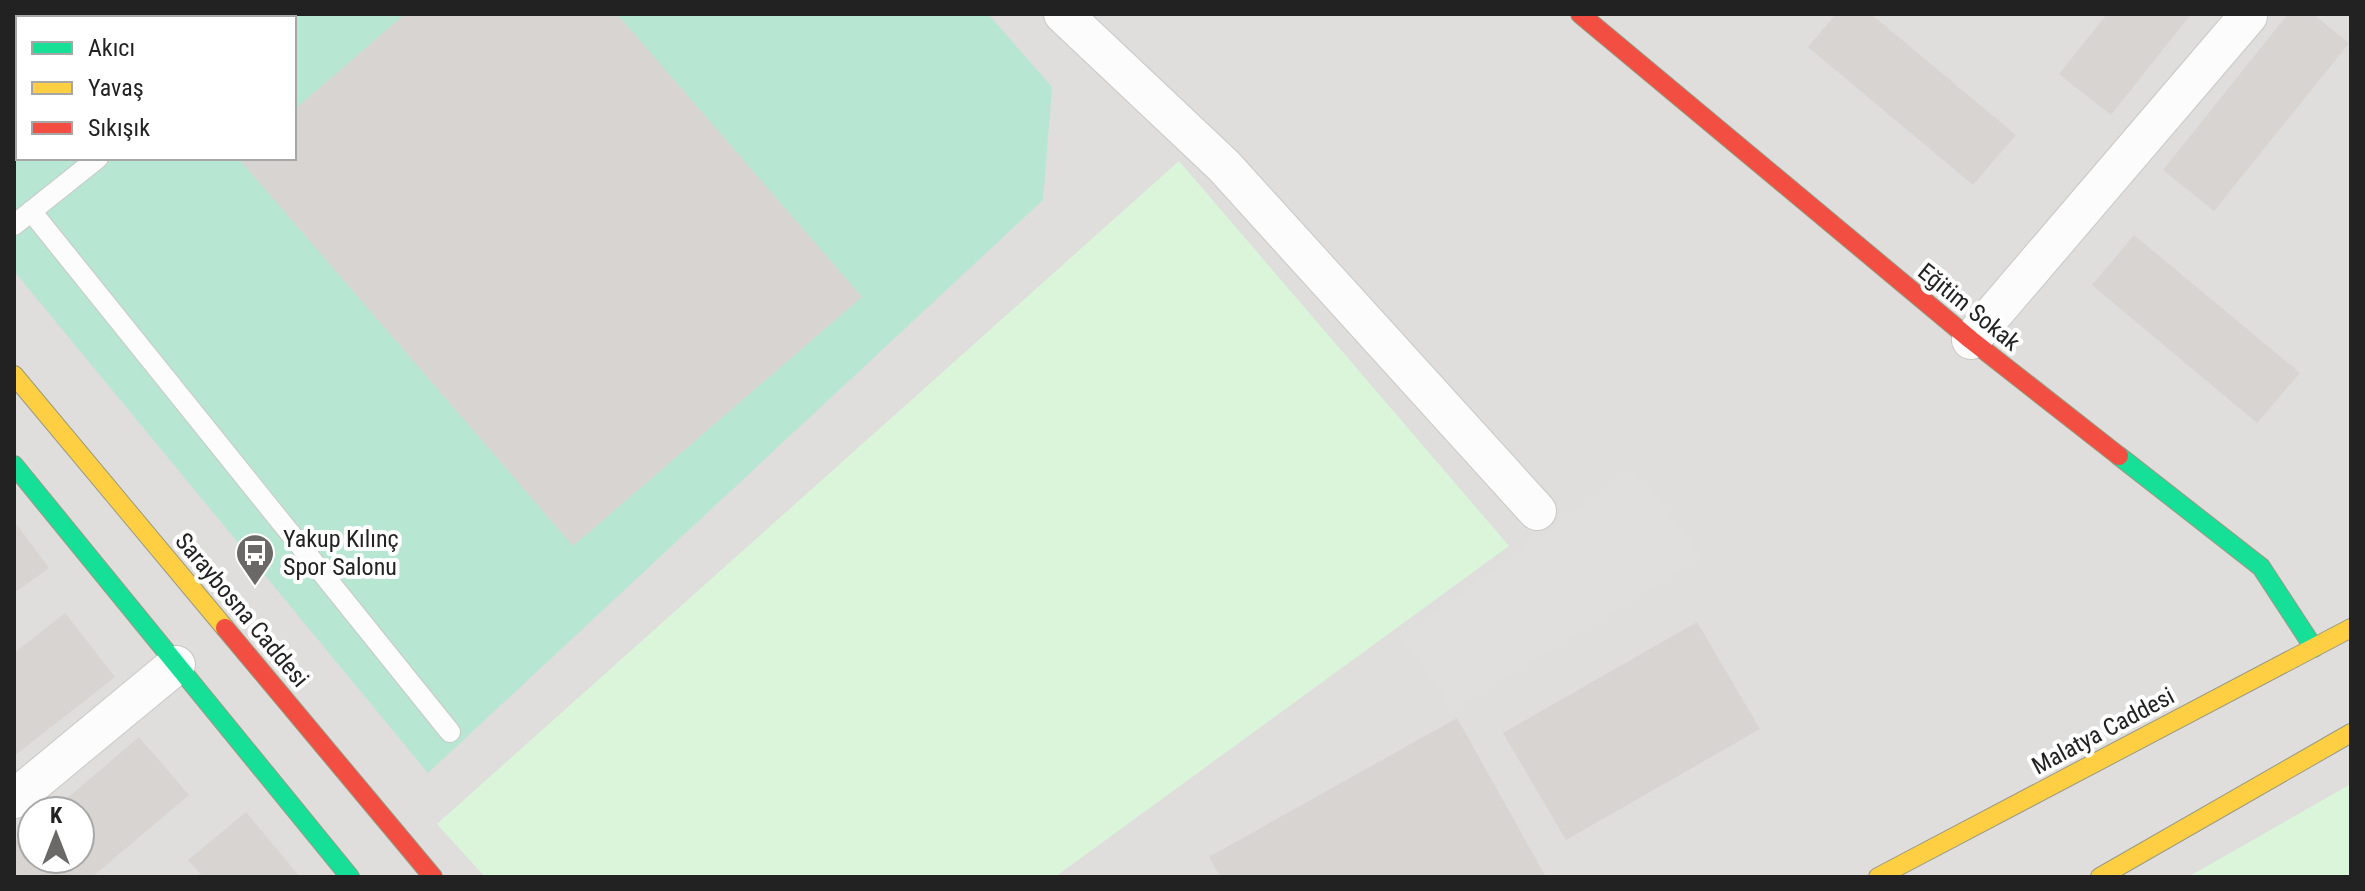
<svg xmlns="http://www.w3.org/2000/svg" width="2365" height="891" font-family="'Roboto Condensed',sans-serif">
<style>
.residential{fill:#dfdedc;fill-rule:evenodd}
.park{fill:#daf5da}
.pitch{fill:#b7e6d2;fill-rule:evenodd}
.parking{fill:#e0dfde}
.building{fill:#d7d4d2}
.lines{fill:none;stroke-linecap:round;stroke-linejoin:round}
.lane-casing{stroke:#c9c8c7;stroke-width:22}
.street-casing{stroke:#c9c8c7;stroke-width:40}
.fast-casing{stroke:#999a82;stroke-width:20}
.slow-casing{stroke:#999a82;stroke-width:20}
.jam-casing{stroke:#999a82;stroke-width:20}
.lane{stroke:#fdfcfc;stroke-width:20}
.street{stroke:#fdfcfc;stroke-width:38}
.fast{stroke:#16e098;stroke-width:18}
.slow{stroke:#ffcf43;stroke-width:18}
.jam{stroke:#f24e42;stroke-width:18}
.labels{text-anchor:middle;stroke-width:8;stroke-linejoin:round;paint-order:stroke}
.street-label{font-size:24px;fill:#222;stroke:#fff}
.poi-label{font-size:24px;fill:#222;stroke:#fff;text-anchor:start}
</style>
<rect width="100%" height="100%" fill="#f0eeeb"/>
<path class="residential" d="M14 14H2351V877H14ZM18 18H294V158H18ZM32 811H80V859H32Z"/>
<path class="park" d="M1179 161 1509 546 1055 877H485L437 824Z
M2351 784V877H2188Z"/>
<path class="pitch" d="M14 14H988L1052 87 1043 200 428 773 14 271ZM18 18H294V158H18Z"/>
<path class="parking" d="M1634 469 1702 557 1454 709 1402 637Z"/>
<path class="building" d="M405 14H617L862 297 573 546 238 158H294V110Z
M1836 14H1871L2016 135 1973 185 1808 47Z
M2107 14H2191L2111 115 2059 74Z
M2288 14H2313L2349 43 2214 211 2163 170Z
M2134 235 2300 373 2257 423 2092 285Z
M14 521 49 568 14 593Z
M65 613 115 677 14 756V653Z
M1697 622 1760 729 1566 840 1503 733Z
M1457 718 1546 877H1221L1209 857Z
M139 737 189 795 92 877H14V843L32 828V859H80V811H52Z
M246 812 300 877H203L188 860Z"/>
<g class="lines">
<g class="lane-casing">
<path id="lane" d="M276 18 281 14
M31 211 450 732
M14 225 98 158"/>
</g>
<g class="street-casing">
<path id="street" d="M1063 14 1224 166 1537 511
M1971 340 2248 16
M14 799 176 665"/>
</g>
<g class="fast-casing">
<path id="fast" d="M2119 456 2261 567 2314 648
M14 465 350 877"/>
</g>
<g class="slow-casing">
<path id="slow" d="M14 375 225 628
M1878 877 2351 628
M2100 877 2351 733"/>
</g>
<g class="jam-casing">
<path id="jam" d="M1580 14 1971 340 2119 456
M225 628 433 877"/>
</g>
<use href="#lane" class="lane"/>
<use href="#street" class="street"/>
<use href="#fast" class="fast"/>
<use href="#slow" class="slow"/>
<use href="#jam" class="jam"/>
</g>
<defs>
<g id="bus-pin" transform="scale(2)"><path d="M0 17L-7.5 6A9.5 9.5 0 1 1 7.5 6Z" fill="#6a6968" stroke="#fff"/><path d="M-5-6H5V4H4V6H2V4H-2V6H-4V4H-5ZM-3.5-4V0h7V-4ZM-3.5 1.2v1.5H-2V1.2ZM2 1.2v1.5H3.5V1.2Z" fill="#fff"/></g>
</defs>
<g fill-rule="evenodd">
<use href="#bus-pin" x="255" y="553"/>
</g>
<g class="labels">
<g class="street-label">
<text transform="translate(1969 307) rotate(39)" y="8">Eğitim Sokak</text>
<text transform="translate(242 610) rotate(50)" y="8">Saraybosna Caddesi</text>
<text transform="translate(2103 731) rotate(-28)" y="8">Malatya Caddesi</text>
</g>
<g class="poi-label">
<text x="283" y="547">Yakup Kılınç<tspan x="283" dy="28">Spor Salonu</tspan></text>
</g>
</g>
<rect width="2365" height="891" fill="none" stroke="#222222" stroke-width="32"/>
<rect x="16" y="16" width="280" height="144" fill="#ffffff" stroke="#a7a7a7" stroke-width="2"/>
<rect x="32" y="42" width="40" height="12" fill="#16e098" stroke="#a7a7a7" stroke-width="2"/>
<text x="88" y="56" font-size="24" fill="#222222">Akıcı</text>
<rect x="32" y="82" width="40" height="12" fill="#ffcf43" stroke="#a7a7a7" stroke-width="2"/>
<text x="88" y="96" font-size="24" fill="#222222">Yavaş</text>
<rect x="32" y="122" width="40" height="12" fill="#f24e42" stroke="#a7a7a7" stroke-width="2"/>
<text x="88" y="136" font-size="24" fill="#222222">Sıkışık</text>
<g transform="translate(56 835)"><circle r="38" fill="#ffffff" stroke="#a7a7a7" stroke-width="2"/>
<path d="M0-6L14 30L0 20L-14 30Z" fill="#6a6968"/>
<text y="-12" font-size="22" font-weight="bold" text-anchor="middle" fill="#222222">K</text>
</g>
</svg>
